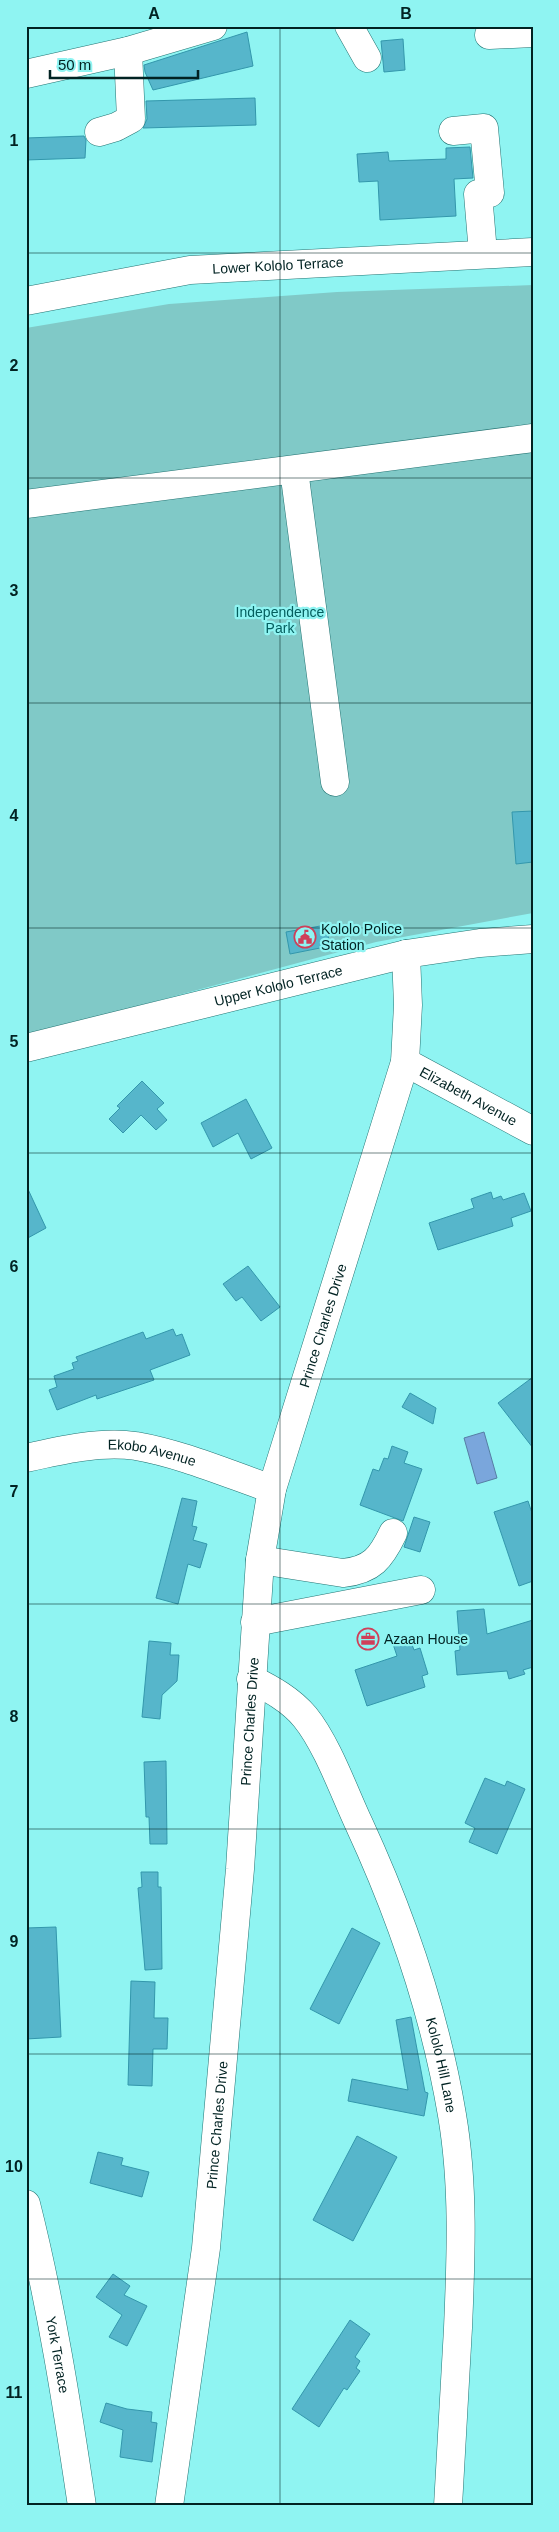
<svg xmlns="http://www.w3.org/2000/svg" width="559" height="2532" font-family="Arial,sans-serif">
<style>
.green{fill:#80c9c7}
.water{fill:#7aa6dc;stroke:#567ea4}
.building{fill:#56b6cb;stroke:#3397ac}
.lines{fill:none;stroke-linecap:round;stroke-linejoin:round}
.minor-casing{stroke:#237473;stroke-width:29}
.major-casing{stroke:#237473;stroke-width:29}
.minor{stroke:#fff;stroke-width:28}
.major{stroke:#fff;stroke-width:28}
.grid{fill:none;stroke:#012222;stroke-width:1;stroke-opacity:0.55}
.labels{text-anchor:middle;stroke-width:4.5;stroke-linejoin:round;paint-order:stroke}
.street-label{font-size:14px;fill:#012222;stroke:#8ff4f2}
.park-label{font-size:14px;fill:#045e5e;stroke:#8ff4f2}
.poi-label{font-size:14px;fill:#012222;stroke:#8ff4f2;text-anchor:start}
.neatline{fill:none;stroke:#012222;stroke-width:2}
.grid-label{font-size:16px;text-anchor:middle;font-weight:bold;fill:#012222}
</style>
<rect width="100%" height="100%" fill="#8ff4f2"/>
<path class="green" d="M533 285V913L376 942 26 1036V328L169 304 337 292Z"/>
<path class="water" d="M484 1432 497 1478 477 1484 464 1438Z"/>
<path class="building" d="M247 32 253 66 153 90 145 72 144 65Z
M403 39 405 70 384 72 381 41Z
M255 98 256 125 143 128 147 119 146 101Z
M84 136 86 140 85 158 26 160V138Z
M470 147 473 178 454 179 456 216 380 220 378 181 359 182 357 154 388 152 389 161 446 159V148Z
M533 811V862L516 864 512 812Z
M326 925 330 946 290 954 286 932Z
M142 1081 164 1103 157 1109 167 1120 156 1130 141 1115 123 1133 109 1119 120 1108 117 1106Z
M246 1099 272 1148 251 1159 238 1133 213 1147 201 1123Z
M26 1185 46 1228 26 1239Z
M491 1192 493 1199 501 1196 503 1200 524 1193 531 1211 511 1218 513 1226 438 1250 429 1223 474 1208 471 1199Z
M248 1266 280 1307 261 1321 242 1297 236 1301 223 1284Z
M173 1329 176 1336 182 1334 190 1355 150 1370 154 1380 97 1399 96 1395 57 1410 49 1390 57 1387 54 1376 74 1369 72 1363 78 1361 76 1357 143 1332 146 1339Z
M533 1377V1448L498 1403Z
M410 1393 436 1408 433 1424 402 1407Z
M392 1446 408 1452 404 1463 422 1469 403 1521 360 1505 373 1469 379 1471 384 1458 388 1459Z
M182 1498 197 1501 192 1526 197 1527 193 1540 207 1544 200 1568 188 1564 178 1604 156 1598Z
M528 1501 533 1516V1581L519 1586 494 1512Z
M414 1517 430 1522 420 1552 404 1547Z
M484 1609 487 1634 533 1620V1667L523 1670 525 1674 509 1679 507 1671 457 1675 455 1651 460 1650 457 1611Z
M410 1639 414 1650 420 1648 428 1674 422 1676 425 1687 367 1706 355 1670 397 1656 393 1644Z
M149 1641 171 1643 170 1655H179L177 1681 162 1695 160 1719 142 1717Z
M166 1761 167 1844H150L149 1817H146L144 1762Z
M485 1778 505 1786 507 1781 525 1789 497 1854 469 1842 475 1828 465 1823Z
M141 1872H158V1887H161L162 1969 145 1970 138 1888 142 1887Z
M56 1927 61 2037 26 2039V1928Z
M352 1928 380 1943 339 2024 310 2009Z
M131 1981 155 1982 154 2018H168L167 2049H153L152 2086 128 2085Z
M411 2017 425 2092 428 2093 424 2116 348 2101 352 2079 408 2090 396 2020Z
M357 2136 397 2157 353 2241 313 2220Z
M98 2152 123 2158 121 2165 149 2172 142 2197 90 2183Z
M113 2274 130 2286 124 2295 147 2306 127 2346 109 2337 122 2315 96 2297Z
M350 2320 370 2334 355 2357 360 2361 356 2368 360 2371 347 2390 344 2388 319 2427 292 2409Z
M106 2403 127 2409 152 2412 151 2422 157 2423 152 2462 120 2457 123 2430 100 2422Z"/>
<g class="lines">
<g class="minor-casing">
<g id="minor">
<path d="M349 26 367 58"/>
<path d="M489 35 533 33"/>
<path d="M26 74 128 51 213 26"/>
<path d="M453 131 484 128 490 193 478 194 483 253"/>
<path d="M99 132 116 127 131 119 128 51"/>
<path id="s1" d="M26 301 190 270 533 252"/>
<path d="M294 470 335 782"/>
<path d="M26 504 533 438"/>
<path id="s2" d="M405 1062 533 1131"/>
<path id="s3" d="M26 1458C61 1450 100 1441 136 1446 182 1454 228 1474 272 1489"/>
<path d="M260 1560 343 1573C372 1570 381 1558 393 1533"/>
<path d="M255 1622 421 1590"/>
<path id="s4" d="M251 1679C271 1689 291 1700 305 1717 327 1744 344 1792 359 1824 402 1917 435 2014 452 2115 464 2185 461 2258 458 2328 455 2387 451 2447 448 2506"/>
<path id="s5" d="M26 2204C51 2303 67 2405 82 2506"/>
<path id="s6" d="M169 2506 206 2248 240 1869 260 1560 272 1489 405 1062 408 1005 406 954"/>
</g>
</g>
<g class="major-casing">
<g id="major">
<path id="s7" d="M26 1048 406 954 480 943 533 939"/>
</g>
</g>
<use href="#minor" class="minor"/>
<use href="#major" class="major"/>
</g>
<path class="grid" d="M280 26V2506M26 253H533M26 478H533M26 703H533M26 928H533M26 1153H533M26 1379H533M26 1604H533M26 1829H533M26 2054H533M26 2279H533"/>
<defs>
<g id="civic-ring" transform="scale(1.125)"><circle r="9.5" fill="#8ff4f2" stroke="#cf3f59" stroke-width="1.5"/><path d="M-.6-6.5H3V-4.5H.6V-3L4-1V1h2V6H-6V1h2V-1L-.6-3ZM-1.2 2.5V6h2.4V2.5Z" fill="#cf3f59"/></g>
<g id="office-ring" transform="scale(1.125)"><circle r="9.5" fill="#8ff4f2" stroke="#cf3f59" stroke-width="1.5"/><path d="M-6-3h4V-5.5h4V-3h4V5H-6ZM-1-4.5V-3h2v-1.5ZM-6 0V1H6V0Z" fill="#cf3f59"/></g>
</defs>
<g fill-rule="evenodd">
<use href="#civic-ring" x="305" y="937"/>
<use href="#office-ring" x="368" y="1639"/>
</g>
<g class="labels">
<g class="street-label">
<text dy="5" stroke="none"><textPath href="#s1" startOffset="255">Lower Kololo Terrace</textPath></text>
<text dy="5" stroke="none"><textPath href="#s7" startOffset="260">Upper Kololo Terrace</textPath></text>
<text dy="5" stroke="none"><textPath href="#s2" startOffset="72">Elizabeth Avenue</textPath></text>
<text dy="5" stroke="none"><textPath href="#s6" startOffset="1194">Prince Charles Drive</textPath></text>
<text dy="5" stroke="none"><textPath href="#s3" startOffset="128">Ekobo Avenue</textPath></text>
<text dy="5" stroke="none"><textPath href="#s6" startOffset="789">Prince Charles Drive</textPath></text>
<text dy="5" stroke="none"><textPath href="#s4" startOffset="442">Kololo Hill Lane</textPath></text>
<text dy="5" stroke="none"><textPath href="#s6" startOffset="384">Prince Charles Drive</textPath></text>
<text dy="5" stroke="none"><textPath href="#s5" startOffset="154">York Terrace</textPath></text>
</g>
<g class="park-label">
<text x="280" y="617">Independence<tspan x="280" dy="16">Park</tspan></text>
</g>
<g class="poi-label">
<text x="321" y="934">Kololo Police<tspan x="321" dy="16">Station</tspan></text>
<text x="384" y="1644">Azaan House</text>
</g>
</g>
<rect width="559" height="2532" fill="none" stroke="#8ff4f2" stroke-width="55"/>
<path d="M50 70v8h148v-8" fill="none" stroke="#012222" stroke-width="2.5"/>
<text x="58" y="70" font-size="15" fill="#012222" stroke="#8ff4f2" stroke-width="4" paint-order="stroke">50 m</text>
<rect x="28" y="28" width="504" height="2476" class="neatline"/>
<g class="grid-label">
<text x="154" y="19">A</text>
<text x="406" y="19">B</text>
<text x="14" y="146">1</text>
<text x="14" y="371">2</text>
<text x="14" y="596">3</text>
<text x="14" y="821">4</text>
<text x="14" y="1047">5</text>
<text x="14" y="1272">6</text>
<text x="14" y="1497">7</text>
<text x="14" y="1722">8</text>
<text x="14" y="1947">9</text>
<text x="14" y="2172">10</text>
<text x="14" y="2398">11</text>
</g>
</svg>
